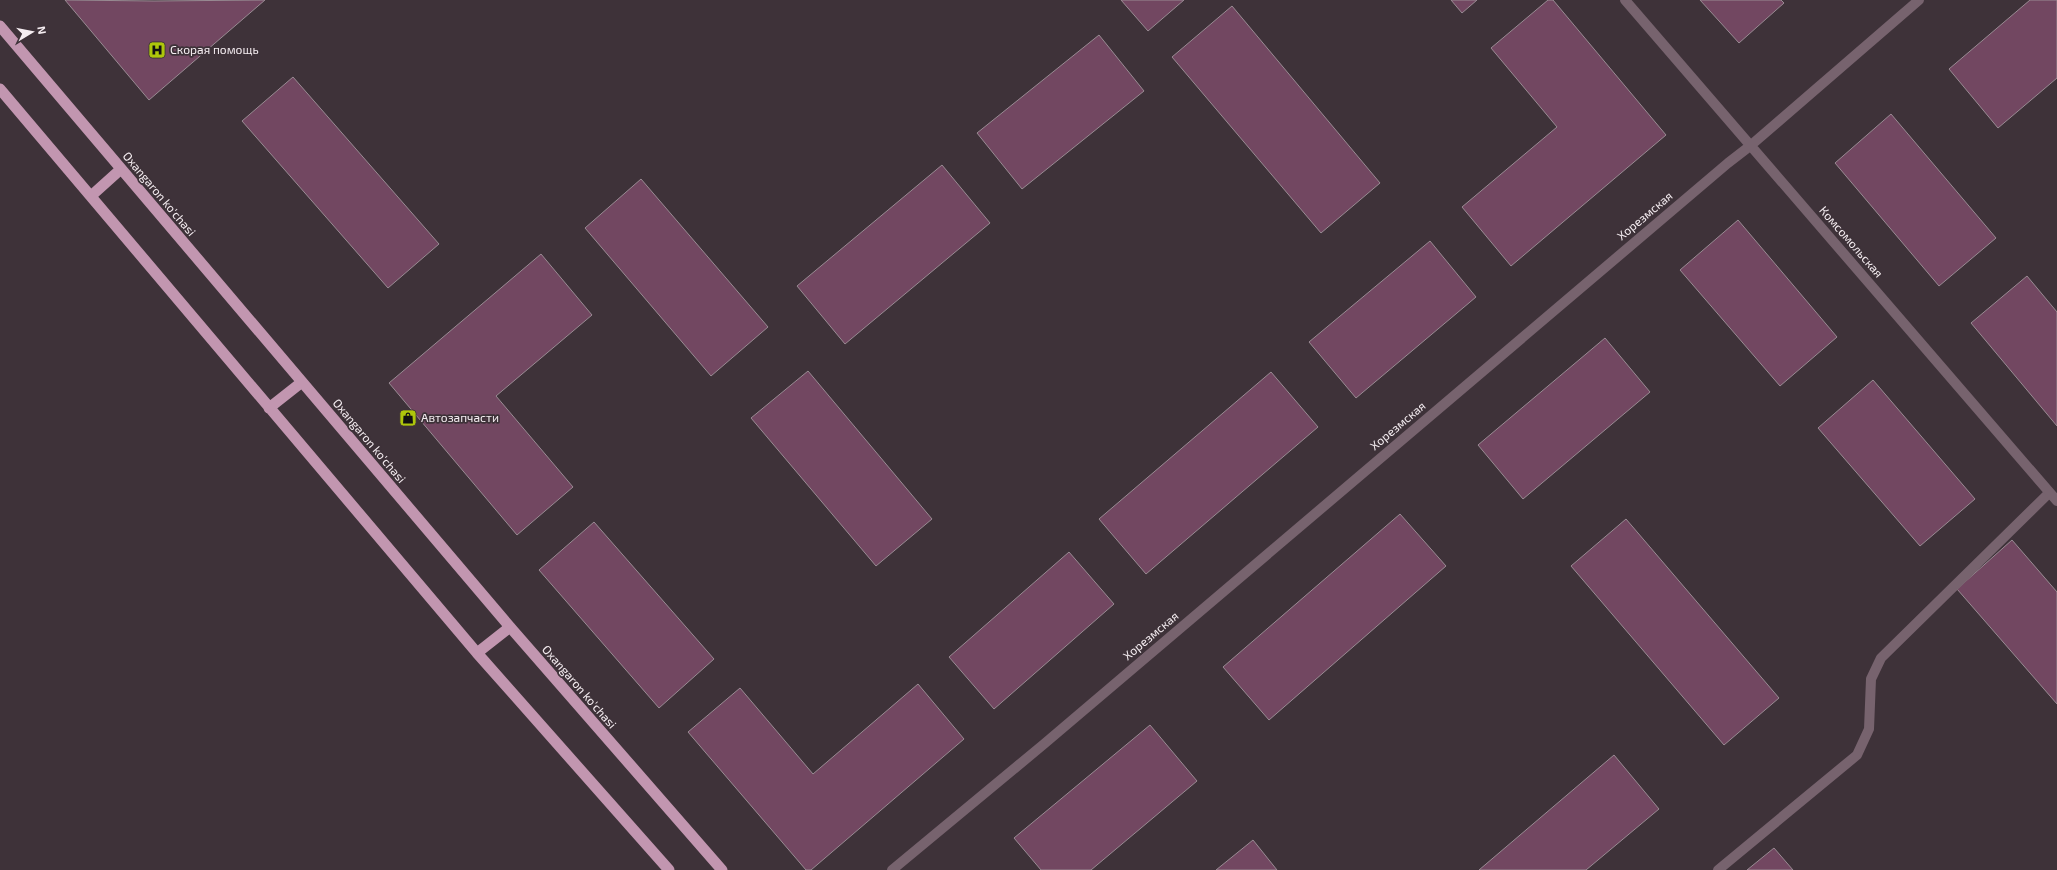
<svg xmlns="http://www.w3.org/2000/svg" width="2057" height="870" font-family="'Exo 2',sans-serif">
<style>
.building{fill:#724761;stroke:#998b93}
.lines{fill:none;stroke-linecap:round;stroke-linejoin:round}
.service{stroke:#77636e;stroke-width:10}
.minor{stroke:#77636e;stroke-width:10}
.trunk{stroke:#c296b0;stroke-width:11}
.labels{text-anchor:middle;stroke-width:3.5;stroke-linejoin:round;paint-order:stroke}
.poi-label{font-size:12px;fill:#f5edf1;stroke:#3e3239;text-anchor:start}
.street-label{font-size:12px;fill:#f5edf1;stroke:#3e3239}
</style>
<rect width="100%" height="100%" fill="#3e3239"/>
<path class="building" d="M65 0 154 1 265 0 149 100Z
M1121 0H1184L1148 31Z
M1451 0H1477L1462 13Z
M1548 0H1553L1666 135 1511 266 1462 207 1557 127 1491 48Z
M1700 0H1781L1784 3 1739 43Z
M2030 0H2057V78L1998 128 1949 69Z
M1232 6 1380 183 1321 233 1172 57Z
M1099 35 1144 91 1022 189 977 133Z
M293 77 439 244 388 288 242 121Z
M1891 114 1996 238 1939 286 1835 163Z
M942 165 990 223 845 344 797 286Z
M641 179 768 327 711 376 585 228Z
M1738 220 1837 337 1780 386 1680 270Z
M1430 241 1476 297 1356 398 1309 342Z
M541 254 592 315 496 396 573 487 517 535 389 383Z
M2027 276 2057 312V426L1971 323Z
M1605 338 1650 392 1523 499 1478 445Z
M808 371 932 519 876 566 751 418Z
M1271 372 1318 427 1146 574 1099 519Z
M1873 380 1975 499 1920 546 1818 428Z
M1400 514 1446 566 1269 720 1223 667Z
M1626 519 1779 698 1724 745 1571 566Z
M594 522 714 659 659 708 539 570Z
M2012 540 2057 592V704L1957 589Z
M1069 552 1114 604 994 709 949 657Z
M918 684 964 739 811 870H806L688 732 740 688 813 774Z
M1150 725 1197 781 1091 870H1041L1014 838Z
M1614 755 1659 809 1586 870H1479Z
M1253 840 1277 870H1216Z
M1774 848 1793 870H1747Z"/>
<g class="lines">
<path class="service" d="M1718 870 1857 755 1869 729 1871 679 1881 658 2049 493"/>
<path class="minor" d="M1625 0 2057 501
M892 870 1044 744 1728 163 1750 146 1919 0"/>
<path class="trunk" d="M0 26 510 627 722 870
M0 89 477 653 669 870
M91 196 121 169
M269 408 302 382
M477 653 510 627"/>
</g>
<defs>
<g id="hospital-square" transform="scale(0.9)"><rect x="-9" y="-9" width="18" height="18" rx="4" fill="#aec60b" stroke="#3e3239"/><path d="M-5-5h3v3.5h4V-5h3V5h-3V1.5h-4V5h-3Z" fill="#111"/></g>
<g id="shop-square" transform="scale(0.9)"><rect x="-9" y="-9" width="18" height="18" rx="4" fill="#aec60b" stroke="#3e3239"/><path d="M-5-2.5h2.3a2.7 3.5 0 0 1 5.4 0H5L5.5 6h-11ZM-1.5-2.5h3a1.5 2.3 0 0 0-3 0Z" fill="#111"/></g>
</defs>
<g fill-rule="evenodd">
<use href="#hospital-square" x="157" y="50"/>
<use href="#shop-square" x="408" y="418"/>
</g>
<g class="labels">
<g class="poi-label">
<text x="170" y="54">Скорая помощь</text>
<text x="421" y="422">Автозапчасти</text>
</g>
<g class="street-label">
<text transform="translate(159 194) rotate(50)" y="4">Oxangaron ko'chasi</text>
<text transform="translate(1645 216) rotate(-40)" y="4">Хорезмская</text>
<text transform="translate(1851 242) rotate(49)" y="4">Комсомольская</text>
<text transform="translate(1398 426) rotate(-40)" y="4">Хорезмская</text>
<text transform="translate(369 441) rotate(50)" y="4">Oxangaron ko'chasi</text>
<text transform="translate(1151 636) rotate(-40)" y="4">Хорезмская</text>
<text transform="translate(579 687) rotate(49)" y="4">Oxangaron ko'chasi</text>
</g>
</g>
<g transform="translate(32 32) rotate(80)" stroke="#3e3239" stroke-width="3" paint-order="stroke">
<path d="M0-3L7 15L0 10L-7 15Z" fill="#f5edf1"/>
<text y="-6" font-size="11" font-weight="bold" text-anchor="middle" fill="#f5edf1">N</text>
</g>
</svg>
